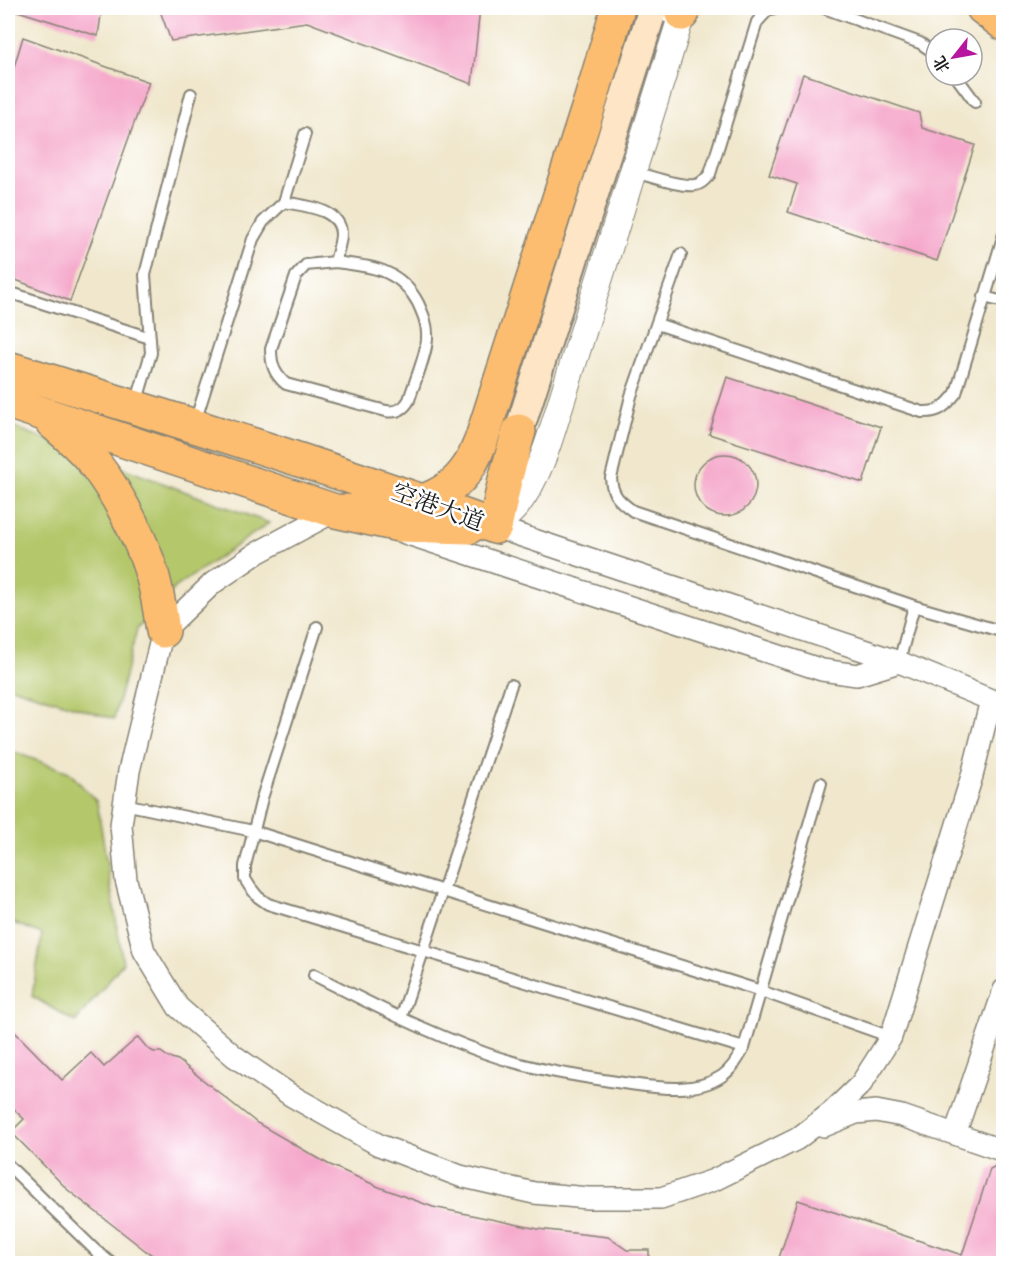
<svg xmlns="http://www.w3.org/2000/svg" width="1011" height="1271" font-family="'Gentium Book Plus','Noto Serif SC',serif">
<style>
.green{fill:#b4c76a;stroke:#687243;stroke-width:1.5}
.building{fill:#f5a8cb}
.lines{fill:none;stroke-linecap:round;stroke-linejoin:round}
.service-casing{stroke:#868274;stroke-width:14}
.minor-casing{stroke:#868274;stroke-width:24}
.tertiary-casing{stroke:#868274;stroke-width:28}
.secondary-casing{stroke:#868274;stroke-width:32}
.primary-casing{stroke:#868274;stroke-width:36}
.trunk-casing{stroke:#868274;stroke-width:36}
.motorway-casing{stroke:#868274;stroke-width:36}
.service{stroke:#fff;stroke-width:10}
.minor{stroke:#fff;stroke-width:21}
.tertiary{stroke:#fff;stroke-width:26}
.secondary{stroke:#fee5c5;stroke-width:28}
.primary{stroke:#fcbd6f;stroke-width:33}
.trunk{stroke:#fcbd6f;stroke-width:33}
.motorway{stroke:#fcbd6f;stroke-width:33}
.labels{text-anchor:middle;stroke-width:5;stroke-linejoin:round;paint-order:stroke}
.street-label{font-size:24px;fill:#1c1c1c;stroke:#fff}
</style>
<rect width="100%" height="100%" fill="#fff"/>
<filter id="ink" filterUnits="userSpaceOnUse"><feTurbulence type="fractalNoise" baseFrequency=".0167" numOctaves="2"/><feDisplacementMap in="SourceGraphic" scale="12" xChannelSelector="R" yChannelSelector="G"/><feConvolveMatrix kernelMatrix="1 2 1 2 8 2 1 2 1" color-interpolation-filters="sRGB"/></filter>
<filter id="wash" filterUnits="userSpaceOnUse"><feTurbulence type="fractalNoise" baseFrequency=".008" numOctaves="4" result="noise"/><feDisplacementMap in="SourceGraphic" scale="24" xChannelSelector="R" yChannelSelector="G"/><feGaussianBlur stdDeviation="1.35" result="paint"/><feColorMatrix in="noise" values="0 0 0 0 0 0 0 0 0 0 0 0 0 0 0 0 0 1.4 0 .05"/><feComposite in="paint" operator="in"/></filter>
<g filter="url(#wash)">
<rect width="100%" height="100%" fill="#f0e7cc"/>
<path class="green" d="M8 425 269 523 176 587 137 629 114 719 8 686Z
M8 750 69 772 97 802 123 963 75 1022 32 996 42 934 8 921Z"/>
<g id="blocks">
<path class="building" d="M8 8H102L98 36Z
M159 8H480L472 84 307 22 171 41Z
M23 37 149 82 70 301 8 277V87Z
M803 74 919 113 922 128 975 145 937 261 788 212 797 184 769 175Z
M727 377 881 427 863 483 709 434Z
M694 485a31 31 0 1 1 62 0a31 31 0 1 1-62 0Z
M8 1025 62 1080 91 1053 104 1067 138 1037 148 1049 154 1052H161L168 1057 178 1060 257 1123 328 1164 379 1187 433 1207 538 1229 608 1237 627 1250H649V1264H166L146 1251 68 1190 11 1132 24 1119 8 1104Z
M1004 1162V1264H777L798 1200 962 1255 990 1169Z"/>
</g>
</g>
<g filter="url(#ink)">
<use href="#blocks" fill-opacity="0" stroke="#868274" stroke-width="1.5"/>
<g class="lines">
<g class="service-casing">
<path id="service" d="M824 8 920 43 936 54
M955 75 975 102
M634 172C650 176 679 187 695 185 702 184 705 179 710 174L757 22 768 10 774 8
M284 202C303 206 341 208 341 234 341 243 337 253 335 262
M681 254 631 396 611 478C612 495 619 501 633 511L914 606 899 662
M335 262C370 267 399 267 418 303 423 314 428 325 427 338 427 354 414 383 409 400 404 409 397 413 386 411L286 384C274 374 271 364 271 349L296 276 306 265Z
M8 292 150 338
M984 297 1004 302
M657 324 922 412C939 413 946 406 956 393L1004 234
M136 404 151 353 145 275 191 94
M195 422 253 239 263 222 284 202 305 134
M914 606 1004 632
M317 627 262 798 245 866V879L250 887 258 897 268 904 744 1048
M124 804 253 831 761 991 891 1037
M314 975C369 1003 426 1032 485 1053 529 1069 576 1076 623 1083 654 1087 694 1095 722 1076 732 1069 738 1059 744 1048L821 783
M401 1018 511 685
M8 1165 96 1251 112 1264"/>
</g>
<g class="minor-casing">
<path id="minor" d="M338 512 335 511 257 553 213 583 163 631 129 771 121 825 126 880 144 951 178 1007 234 1056 292 1096 379 1145 460 1176 534 1193 588 1198H661L714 1180 797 1139 832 1112 861 1084 891 1037 972 776 991 700 899 662 495 527
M405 533 822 670 857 675 899 662
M824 1126 856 1113 876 1111 902 1116 1004 1151
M955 1134 1004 990"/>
</g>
<g class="tertiary-casing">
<path id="tertiary" d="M495 527C503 519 512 512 518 504 539 476 549 442 559 409L682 14 665 8"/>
</g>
<g class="secondary-casing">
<path id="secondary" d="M519 431 653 8"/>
</g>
<g class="primary-casing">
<path id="primary" d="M8 368C171 418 334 469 495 527
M8 402 335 511 398 525 469 527
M52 422C67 435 83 448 95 464 120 496 148 551 156 590 159 603 161 617 163 631
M335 511C380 512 442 510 469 466 474 459 477 450 481 441L591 99 618 8"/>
</g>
<g class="trunk-casing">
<path id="trunk" d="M983 8 1004 24
M682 14 685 8"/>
</g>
<g class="motorway-casing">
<path id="motorway" d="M495 527 505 480 519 431"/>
</g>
<use href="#service" class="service"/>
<use href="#minor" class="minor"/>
<use href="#tertiary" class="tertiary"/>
<use href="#secondary" class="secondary"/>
<use href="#primary" class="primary"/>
<use href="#trunk" class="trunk"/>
<use href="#motorway" class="motorway"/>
</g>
</g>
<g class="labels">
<g class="street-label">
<text transform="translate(438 507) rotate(20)" y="8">空港大道</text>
</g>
</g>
<rect width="1011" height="1271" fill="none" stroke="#fff" stroke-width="30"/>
<g transform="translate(954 57) rotate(239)"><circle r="28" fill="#ffffff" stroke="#a4a4a4" stroke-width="1.5"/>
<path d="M0-4.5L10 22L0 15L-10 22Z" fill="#b5179e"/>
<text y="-9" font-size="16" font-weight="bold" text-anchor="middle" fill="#1c1c1c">北</text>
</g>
</svg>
